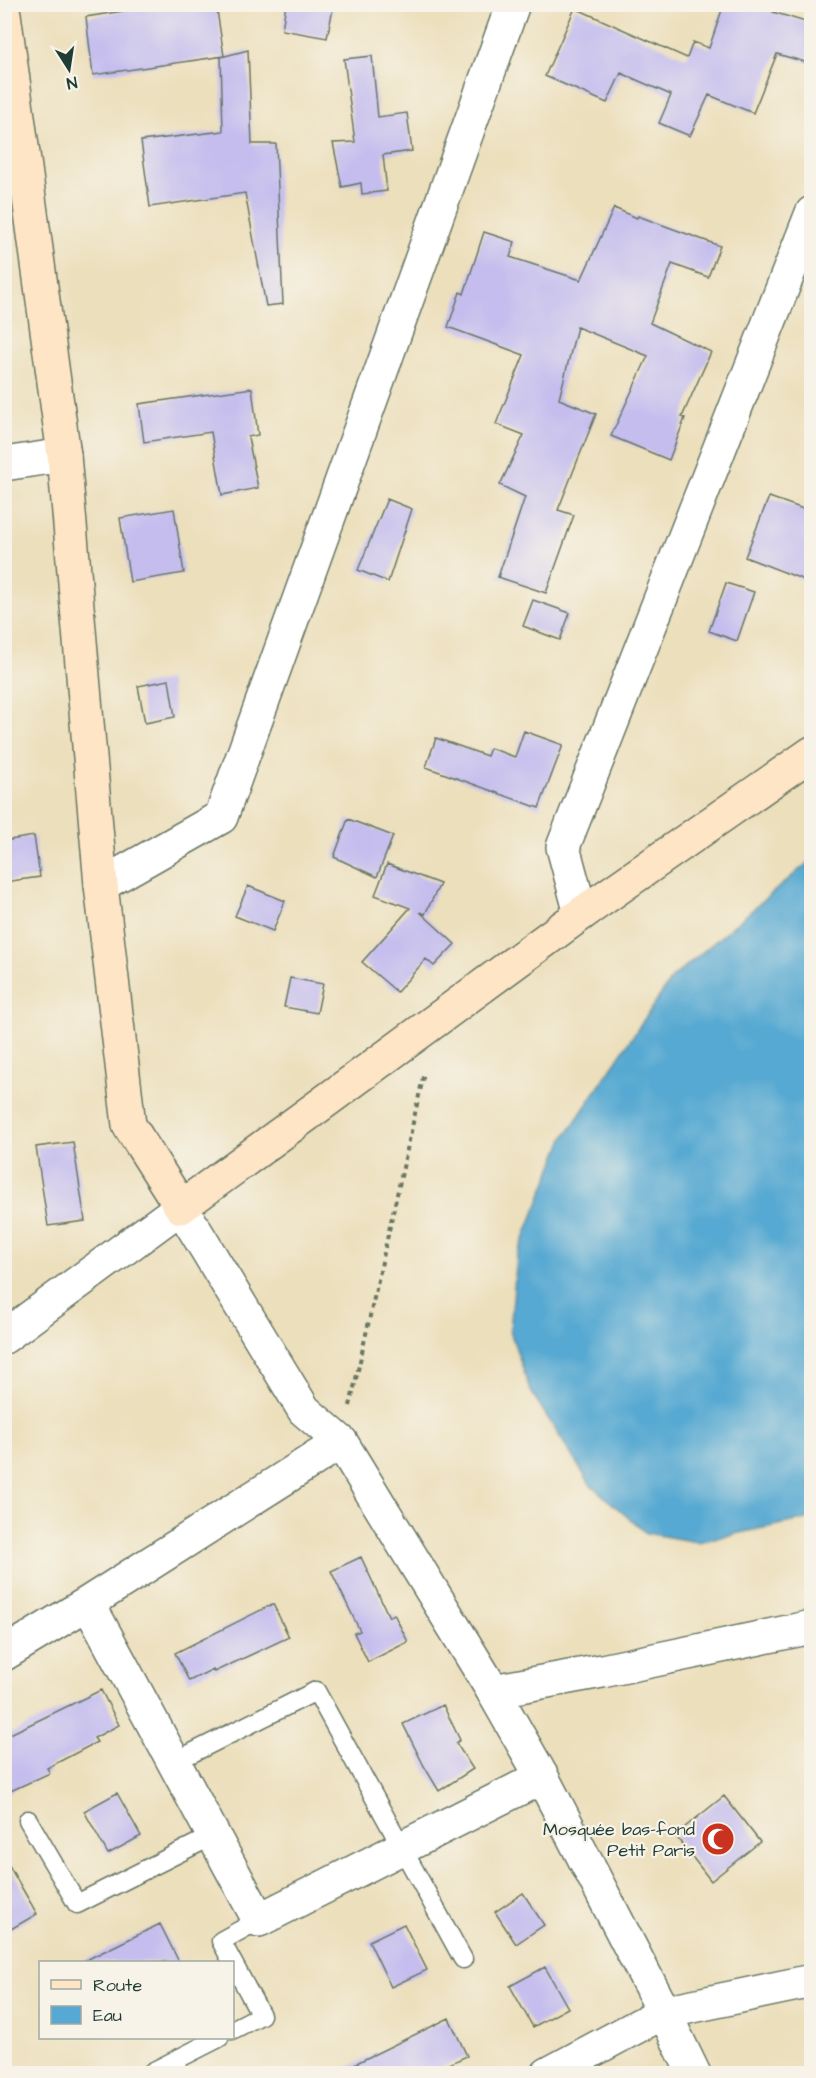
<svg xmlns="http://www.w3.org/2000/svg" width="816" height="2078" font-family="'Architects Daughter',sans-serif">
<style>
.water{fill:#56a9d2;stroke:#3a7383;stroke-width:1.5}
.building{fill:#c4bdee}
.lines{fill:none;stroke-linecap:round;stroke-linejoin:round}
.service-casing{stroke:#677664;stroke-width:21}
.minor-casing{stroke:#677664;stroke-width:36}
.tertiary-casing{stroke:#677664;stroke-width:36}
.secondary-casing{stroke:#677664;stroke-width:36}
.path{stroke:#677664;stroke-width:4;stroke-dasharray:4.5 4.5;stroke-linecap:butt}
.service{stroke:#fff;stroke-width:18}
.minor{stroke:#fff;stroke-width:33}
.tertiary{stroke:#fff;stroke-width:33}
.secondary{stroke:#fde5c5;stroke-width:33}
.labels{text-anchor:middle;stroke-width:4.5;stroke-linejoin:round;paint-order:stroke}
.poi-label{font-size:18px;fill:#1f3d34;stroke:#f7f3e8;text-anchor:end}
</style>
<rect width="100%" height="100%" fill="#f7f3e8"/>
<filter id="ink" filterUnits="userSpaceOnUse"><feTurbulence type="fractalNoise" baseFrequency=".0167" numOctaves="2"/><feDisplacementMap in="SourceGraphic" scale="12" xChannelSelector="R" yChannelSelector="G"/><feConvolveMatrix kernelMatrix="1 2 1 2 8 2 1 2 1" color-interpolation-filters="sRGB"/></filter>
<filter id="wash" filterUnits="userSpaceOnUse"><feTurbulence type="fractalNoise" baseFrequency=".008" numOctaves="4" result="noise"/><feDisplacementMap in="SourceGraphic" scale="24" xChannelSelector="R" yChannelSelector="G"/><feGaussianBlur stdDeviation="1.35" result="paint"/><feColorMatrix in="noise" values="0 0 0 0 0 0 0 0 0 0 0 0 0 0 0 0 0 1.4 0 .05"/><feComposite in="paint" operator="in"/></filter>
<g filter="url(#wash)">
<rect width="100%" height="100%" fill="#ecdfbc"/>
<path class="water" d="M811 860V1518L697 1542 646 1533 590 1484 530 1390 510 1331 517 1256 564 1138 672 978Z"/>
<g id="blocks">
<path class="building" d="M167 4H216L224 56 93 75 86 17Z
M286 4H334L327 38 282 30Z
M724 4H775L773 12 812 24V64L777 54 753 113 709 95 690 136 659 123 671 95 621 73 607 103 545 76 575 8 687 58 693 42 709 48Z
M248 50 252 144H276L283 304 266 306 245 193 150 207 141 141 223 131 221 57Z
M372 56 378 117 407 113 412 151 383 155 387 191 362 194 361 183 342 187 333 143 355 142 344 59Z
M614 208 637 218 638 216 720 246 708 277 672 264 650 323 711 352 682 417 685 418 669 460 611 436 648 356 577 327 559 399 596 414 558 510 574 515 546 593 498 577 525 497 500 485 524 435 496 424 524 355 448 327 460 292 464 294 484 232 515 242 510 257 581 280Z
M252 388 258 435 248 437 258 488 222 495 211 432 144 442 139 404Z
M769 497 812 512V583L745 557Z
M387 499 412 509 388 582 358 570Z
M174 509 184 573 130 582 120 518Z
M726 583 754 592 737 641 709 631Z
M533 600 570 613 560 640 523 626Z
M169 680 175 717 145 723 138 686Z
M524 731 563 745 539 808 426 767 436 738 487 756 490 748 515 757Z
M348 819 393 836 377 877 334 857Z
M34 836 40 877 4 882V841Z
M387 864 440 884 425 914 420 912 455 944 434 966 426 959 397 992 362 962 410 908 375 895Z
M248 886 285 901 273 931 235 916Z
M290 978 323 984 317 1013 284 1007Z
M73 1142 85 1221 48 1226 36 1147Z
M361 1557 389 1617 394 1614 408 1642 368 1662 354 1633 360 1631 331 1571Z
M273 1604 289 1637 214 1672 213 1669 189 1681 175 1653Z
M101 1690 119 1725 94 1738 97 1742 47 1768 50 1773 4 1794V1737Z
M443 1705 460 1740 456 1743 473 1769 439 1791 424 1766 403 1724Z
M117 1793 141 1836 108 1854 84 1811Z
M724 1796 760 1842 711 1881 675 1835Z
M4 1857 37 1914 4 1933Z
M523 1893 544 1925 516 1944 495 1912Z
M160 1924 179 1962H82Z
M404 1924 427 1970 391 1987 369 1941Z
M545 1967 568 2008 533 2027 510 1986Z
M449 2018 467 2056 429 2073H336Z"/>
</g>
</g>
<g filter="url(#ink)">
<use href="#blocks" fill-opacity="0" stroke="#677664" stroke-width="1.5"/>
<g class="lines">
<g class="service-casing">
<path id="service" d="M174 1762 316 1691 463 1959
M28 1820 77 1904 214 1835
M232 2030 261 2015 221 1941 259 1920
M152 2072 219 2038"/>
</g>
<g class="minor-casing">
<path id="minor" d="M4 464 64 455
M101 885 221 817 513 4
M581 914 563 847 812 213
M88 1603 259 1920 542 1777
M4 1654 88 1603 341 1442
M493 1691 602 1671 812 1627
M548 2074 664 2012 812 1981"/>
</g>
<g class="tertiary-casing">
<path id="tertiary" d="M4 1337 181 1207 304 1410 341 1442 493 1691 542 1777 664 2012 694 2074"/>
</g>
<g class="secondary-casing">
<path id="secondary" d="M4 14 64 455 101 885 129 1125 181 1207 581 914 812 753"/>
</g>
<path class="path" d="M350 1406 424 1073"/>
<use href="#service" class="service"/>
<use href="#minor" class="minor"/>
<use href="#tertiary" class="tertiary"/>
<use href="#secondary" class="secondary"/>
</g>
</g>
<defs>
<g id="mosque-disc" transform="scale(1.725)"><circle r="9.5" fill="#c8321e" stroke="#f7f3e8"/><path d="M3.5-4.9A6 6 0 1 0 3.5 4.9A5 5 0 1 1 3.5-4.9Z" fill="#fff"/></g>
</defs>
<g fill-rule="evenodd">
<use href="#mosque-disc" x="718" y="1839"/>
</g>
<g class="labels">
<g class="poi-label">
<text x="695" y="1835">Mosquée bas-fond<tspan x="695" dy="21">Petit Paris</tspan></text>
</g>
</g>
<rect width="816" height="2078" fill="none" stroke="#f7f3e8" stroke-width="24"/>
<rect x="39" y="1961" width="195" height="78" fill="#f7f3e8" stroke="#a1aaa0" stroke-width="1.5"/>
<rect x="51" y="1980" width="30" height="9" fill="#fde5c5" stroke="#a1aaa0" stroke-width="1.5"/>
<text x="93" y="1991" font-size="18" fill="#1f3d34">Route</text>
<rect x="51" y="2006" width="30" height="18" fill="#56a9d2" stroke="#a1aaa0" stroke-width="1.5"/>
<text x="93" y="2021" font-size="18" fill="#1f3d34">Eau</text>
<g transform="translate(69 69) rotate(168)" stroke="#f7f3e8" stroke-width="4.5" paint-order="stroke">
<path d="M0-4.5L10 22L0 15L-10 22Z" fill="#1f3d34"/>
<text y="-9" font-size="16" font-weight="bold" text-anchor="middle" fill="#1f3d34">N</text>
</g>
</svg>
